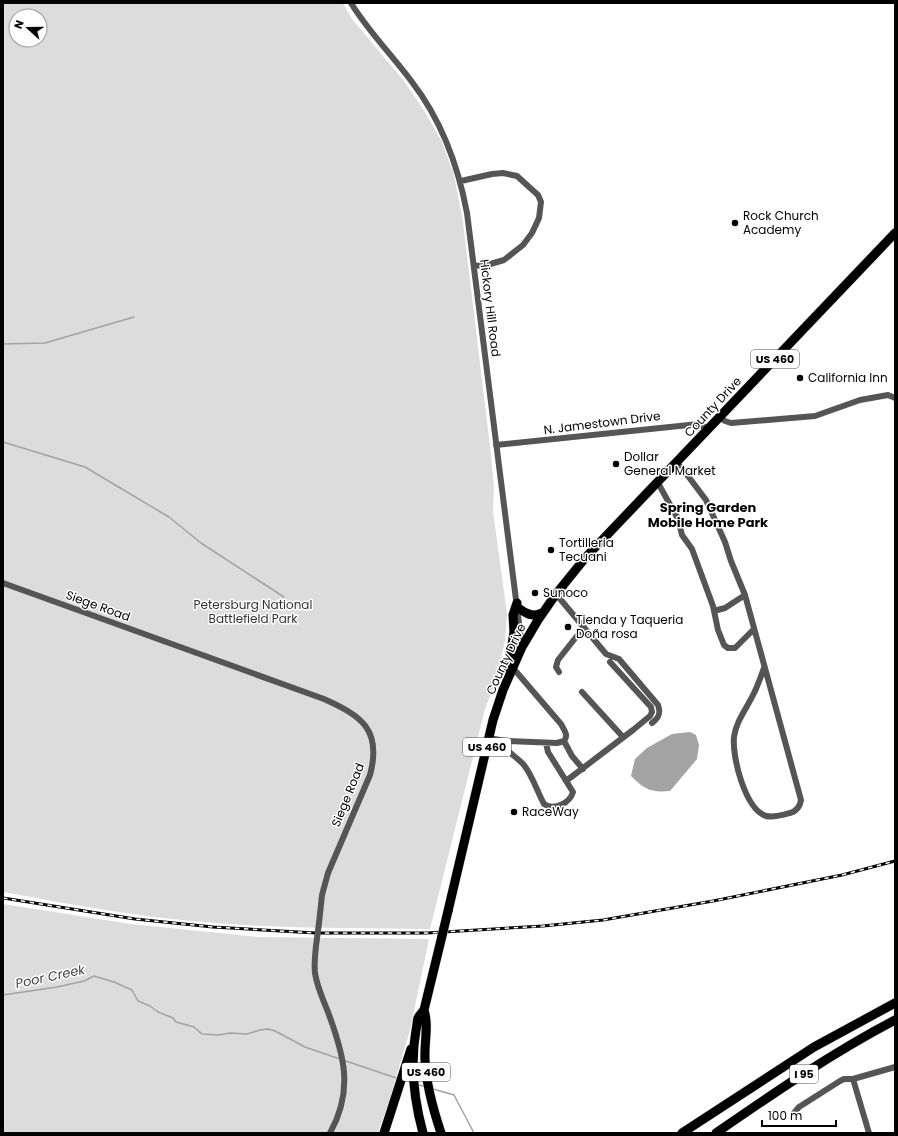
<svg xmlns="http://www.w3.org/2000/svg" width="898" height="1136" font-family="Poppins,sans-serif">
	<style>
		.green { fill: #dcdcdc; fill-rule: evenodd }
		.water { fill: #a3a3a3 }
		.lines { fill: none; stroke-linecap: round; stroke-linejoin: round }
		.stream { stroke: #a3a3a3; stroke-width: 1.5 }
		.highway-casing { stroke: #dbdbdb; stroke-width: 10 }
		.minor { stroke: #555; stroke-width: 6 }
		.highway { stroke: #000; stroke-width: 9 }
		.rail-casing { stroke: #000; stroke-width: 3 }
		.rail { stroke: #fff; stroke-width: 1.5; stroke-dasharray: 4.5; stroke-linecap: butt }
		.highway-bridge-casing { stroke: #dbdbdb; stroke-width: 10; stroke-linecap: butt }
		.minor-bridge { stroke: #555; stroke-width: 6 }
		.highway-bridge { stroke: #000; stroke-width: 9 }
		.poi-dot { fill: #000; stroke: #fff; stroke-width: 1.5 }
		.labels { text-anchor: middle; stroke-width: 3; stroke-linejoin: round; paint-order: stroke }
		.shield { fill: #fff; stroke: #4c4c4c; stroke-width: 1 }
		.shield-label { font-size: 11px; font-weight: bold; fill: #000 }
		.poi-label { font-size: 12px; fill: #000; stroke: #fff; text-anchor: start }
		.street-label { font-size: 12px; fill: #000; stroke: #fff }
		.park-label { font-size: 12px; fill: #333; stroke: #fff }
		.neighbourhood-label { font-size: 13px; font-weight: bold; fill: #000; stroke: #fff }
		.water-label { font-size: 13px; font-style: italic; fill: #444; stroke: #fff }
	</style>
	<rect width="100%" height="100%" fill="#fff"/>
	<path class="green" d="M 3,3 L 343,3 L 352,19 L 404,81 L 425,112 L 441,140 L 454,175 L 463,222 L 491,455 L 494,487 L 493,511 L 507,614 L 505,641 L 501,658 L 500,670 L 485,709 L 430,929 C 359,928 287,929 216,923 C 144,918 74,905 3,892 ZM 16,16 L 40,16 L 40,40 L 16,40 Z
		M 3,904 L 131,924 L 258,937 L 429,939 L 410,1030 L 390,1098 L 378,1133 L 3,1133 Z"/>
	<path class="water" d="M 690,732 L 696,735 L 699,745 L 697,759 L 670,791 C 651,793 644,789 631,776 L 635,759 L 647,748 L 672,734 Z"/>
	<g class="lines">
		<path class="stream" d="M 3,344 L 45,343 L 134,317
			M 3,442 L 85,467 L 169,517 L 201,543 L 284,597
			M 3,995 L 57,987 L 84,981 L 94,976 L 114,982 L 132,990 L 138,1001 L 150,1006 L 158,1012 L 173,1018 L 176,1022 L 194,1027 L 202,1034 L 218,1035 L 230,1033 L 247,1034 L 260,1030 L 268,1029 L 275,1031 L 305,1047 L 340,1059
			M 346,1061 L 399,1079
			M 419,1085 L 423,1086
			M 433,1089 L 454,1095 L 474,1133"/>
		<defs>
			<path id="highway" d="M 517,607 C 525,613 533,618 542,613
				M 508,671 L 514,632 L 513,615 L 517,603
				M 448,911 L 493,720 L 503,690 L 522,647 L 538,620 L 556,594 L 586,557 L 895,233
				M 424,1010 C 429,1027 424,1042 425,1060 C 426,1085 433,1109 441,1133
				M 384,1133 L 411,1049
				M 423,1133 C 414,1100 410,1064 416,1030 C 417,1026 417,1021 418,1018 C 419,1015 422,1013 424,1010 L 442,936
				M 682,1133 L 814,1047 L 895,1003
				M 716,1133 C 774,1093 832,1053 895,1020"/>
		</defs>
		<use href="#highway" class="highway-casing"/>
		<path class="minor" d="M 351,3 C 368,31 392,55 412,82 C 442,121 458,165 467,213 L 522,647
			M 461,181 L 492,174 L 503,173 L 517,176 L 538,195 L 541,202 L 539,218 L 532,233 L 523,245 L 504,260 L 487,265 L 474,266
			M 720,418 L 725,421 L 731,423 L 815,416 L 860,400 L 888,395 L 895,398
			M 496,445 L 689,425 L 698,424 L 709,429
			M 677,463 L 688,476 L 706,500 L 725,542 L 731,561 L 745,595 L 801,800 C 800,807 797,811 790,813 C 783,815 773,818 766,816 C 745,809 732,757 734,737 C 736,721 747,708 754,693 C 758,685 761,676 764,668
			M 658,483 L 678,519 L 682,535 L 692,549 L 713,606 L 718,630 L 724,645 L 728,648 L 735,648 L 754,629
			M 3,583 L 324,699 C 362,716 382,730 370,775 L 328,873 L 322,895 L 319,923
			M 556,594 L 606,654 L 619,659 L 658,705 C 661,713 659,718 652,723
			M 714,611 L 725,608 L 745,595
			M 559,672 L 556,667 L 558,660 L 584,627
			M 582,692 L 623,737
			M 489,738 L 505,741 L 557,743 L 564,741 C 569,735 564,730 561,724 L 513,668
			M 500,741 C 506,752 516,756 524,765 C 533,777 537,791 544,804 C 554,811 570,803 573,792 L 548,752 L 546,743
			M 564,741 L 572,756 L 583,769
			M 566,781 L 633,730 L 650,716 L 652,712 L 651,707 L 610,662
			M 316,946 C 315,955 314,964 315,973 C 317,987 323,999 328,1012 C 344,1055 354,1090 330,1133
			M 853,1079 L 869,1133
			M 794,1113 L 799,1107 L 840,1081 L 844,1079 L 853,1079 L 895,1067"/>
		<use href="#highway" class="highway"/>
		<defs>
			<path id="rail" d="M 3,898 L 135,919 L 213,927 L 316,933 L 427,933 L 543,926 L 603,920 L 713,901 L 842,875 L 895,861"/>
		</defs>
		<use href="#rail" class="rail-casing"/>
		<use href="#rail" class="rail"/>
		<defs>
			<path id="highway-bridge" d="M 442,936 L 448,911"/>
		</defs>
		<use href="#highway-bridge" class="highway-bridge-casing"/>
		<path class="minor-bridge" d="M 316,946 L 319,923"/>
		<use href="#highway-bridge" class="highway-bridge"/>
	</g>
	<g class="poi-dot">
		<circle cx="735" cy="223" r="4"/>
		<circle cx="800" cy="378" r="4"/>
		<circle cx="616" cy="464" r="4"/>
		<circle cx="551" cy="550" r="4"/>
		<circle cx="535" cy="593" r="4"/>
		<circle cx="568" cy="627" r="4"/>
		<circle cx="514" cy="812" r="4"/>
	</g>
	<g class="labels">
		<g class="shield">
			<rect x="751" y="350" width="48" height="18" rx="3"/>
			<rect x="463" y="738" width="48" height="18" rx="3"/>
			<rect x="402" y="1063" width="48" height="18" rx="3"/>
			<rect x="790" y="1065" width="28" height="18" rx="3"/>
		</g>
		<g class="shield-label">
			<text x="775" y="363">US 460</text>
			<text x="487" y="751">US 460</text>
			<text x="426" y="1076">US 460</text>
			<text x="804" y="1078">I 95</text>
		</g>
		<g class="poi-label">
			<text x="743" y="220">Rock Church<tspan x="743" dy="14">Academy</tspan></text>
			<text x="808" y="382">California Inn</text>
			<text x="624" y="461">Dollar<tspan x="624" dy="14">General Market</tspan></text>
			<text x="559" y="547">Tortilleria<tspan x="559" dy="14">Tecuani</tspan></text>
			<text x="543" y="597">Sunoco</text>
			<text x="576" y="624">Tienda y Taqueria<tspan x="576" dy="14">Doña rosa</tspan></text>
			<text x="522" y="816">RaceWay</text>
		</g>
		<g class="street-label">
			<text transform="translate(490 308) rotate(83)" y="4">Hickory Hill Road</text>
			<text transform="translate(713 407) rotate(-47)" y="4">County Drive</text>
			<text transform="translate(602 423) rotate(-7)" y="4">N. Jamestown Drive</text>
			<text transform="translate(98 606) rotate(20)" y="4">Siege Road</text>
			<text transform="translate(506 659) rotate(-65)" y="4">County Drive</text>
			<text transform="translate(348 795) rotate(-68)" y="4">Siege Road</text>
		</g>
		<g class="park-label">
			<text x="253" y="609">Petersburg National<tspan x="253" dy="14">Battlefield Park</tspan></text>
		</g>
		<g class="neighbourhood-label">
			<text x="708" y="512">Spring Garden<tspan x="708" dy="15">Mobile Home Park</tspan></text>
		</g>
		<g class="water-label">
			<text transform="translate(50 976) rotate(-12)" y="5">Poor Creek</text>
		</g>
	</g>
	<rect width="898" height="1136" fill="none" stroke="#000000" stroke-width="8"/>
	<g transform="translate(28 28) rotate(291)"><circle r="19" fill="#ffffff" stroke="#999999"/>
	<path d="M0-3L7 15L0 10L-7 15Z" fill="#000000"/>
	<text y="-6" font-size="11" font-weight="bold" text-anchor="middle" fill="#000000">N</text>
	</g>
	<path d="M762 1120v6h74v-6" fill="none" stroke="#000000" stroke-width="2"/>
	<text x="768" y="1120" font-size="12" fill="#000000" stroke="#ffffff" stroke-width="3" paint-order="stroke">100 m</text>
</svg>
